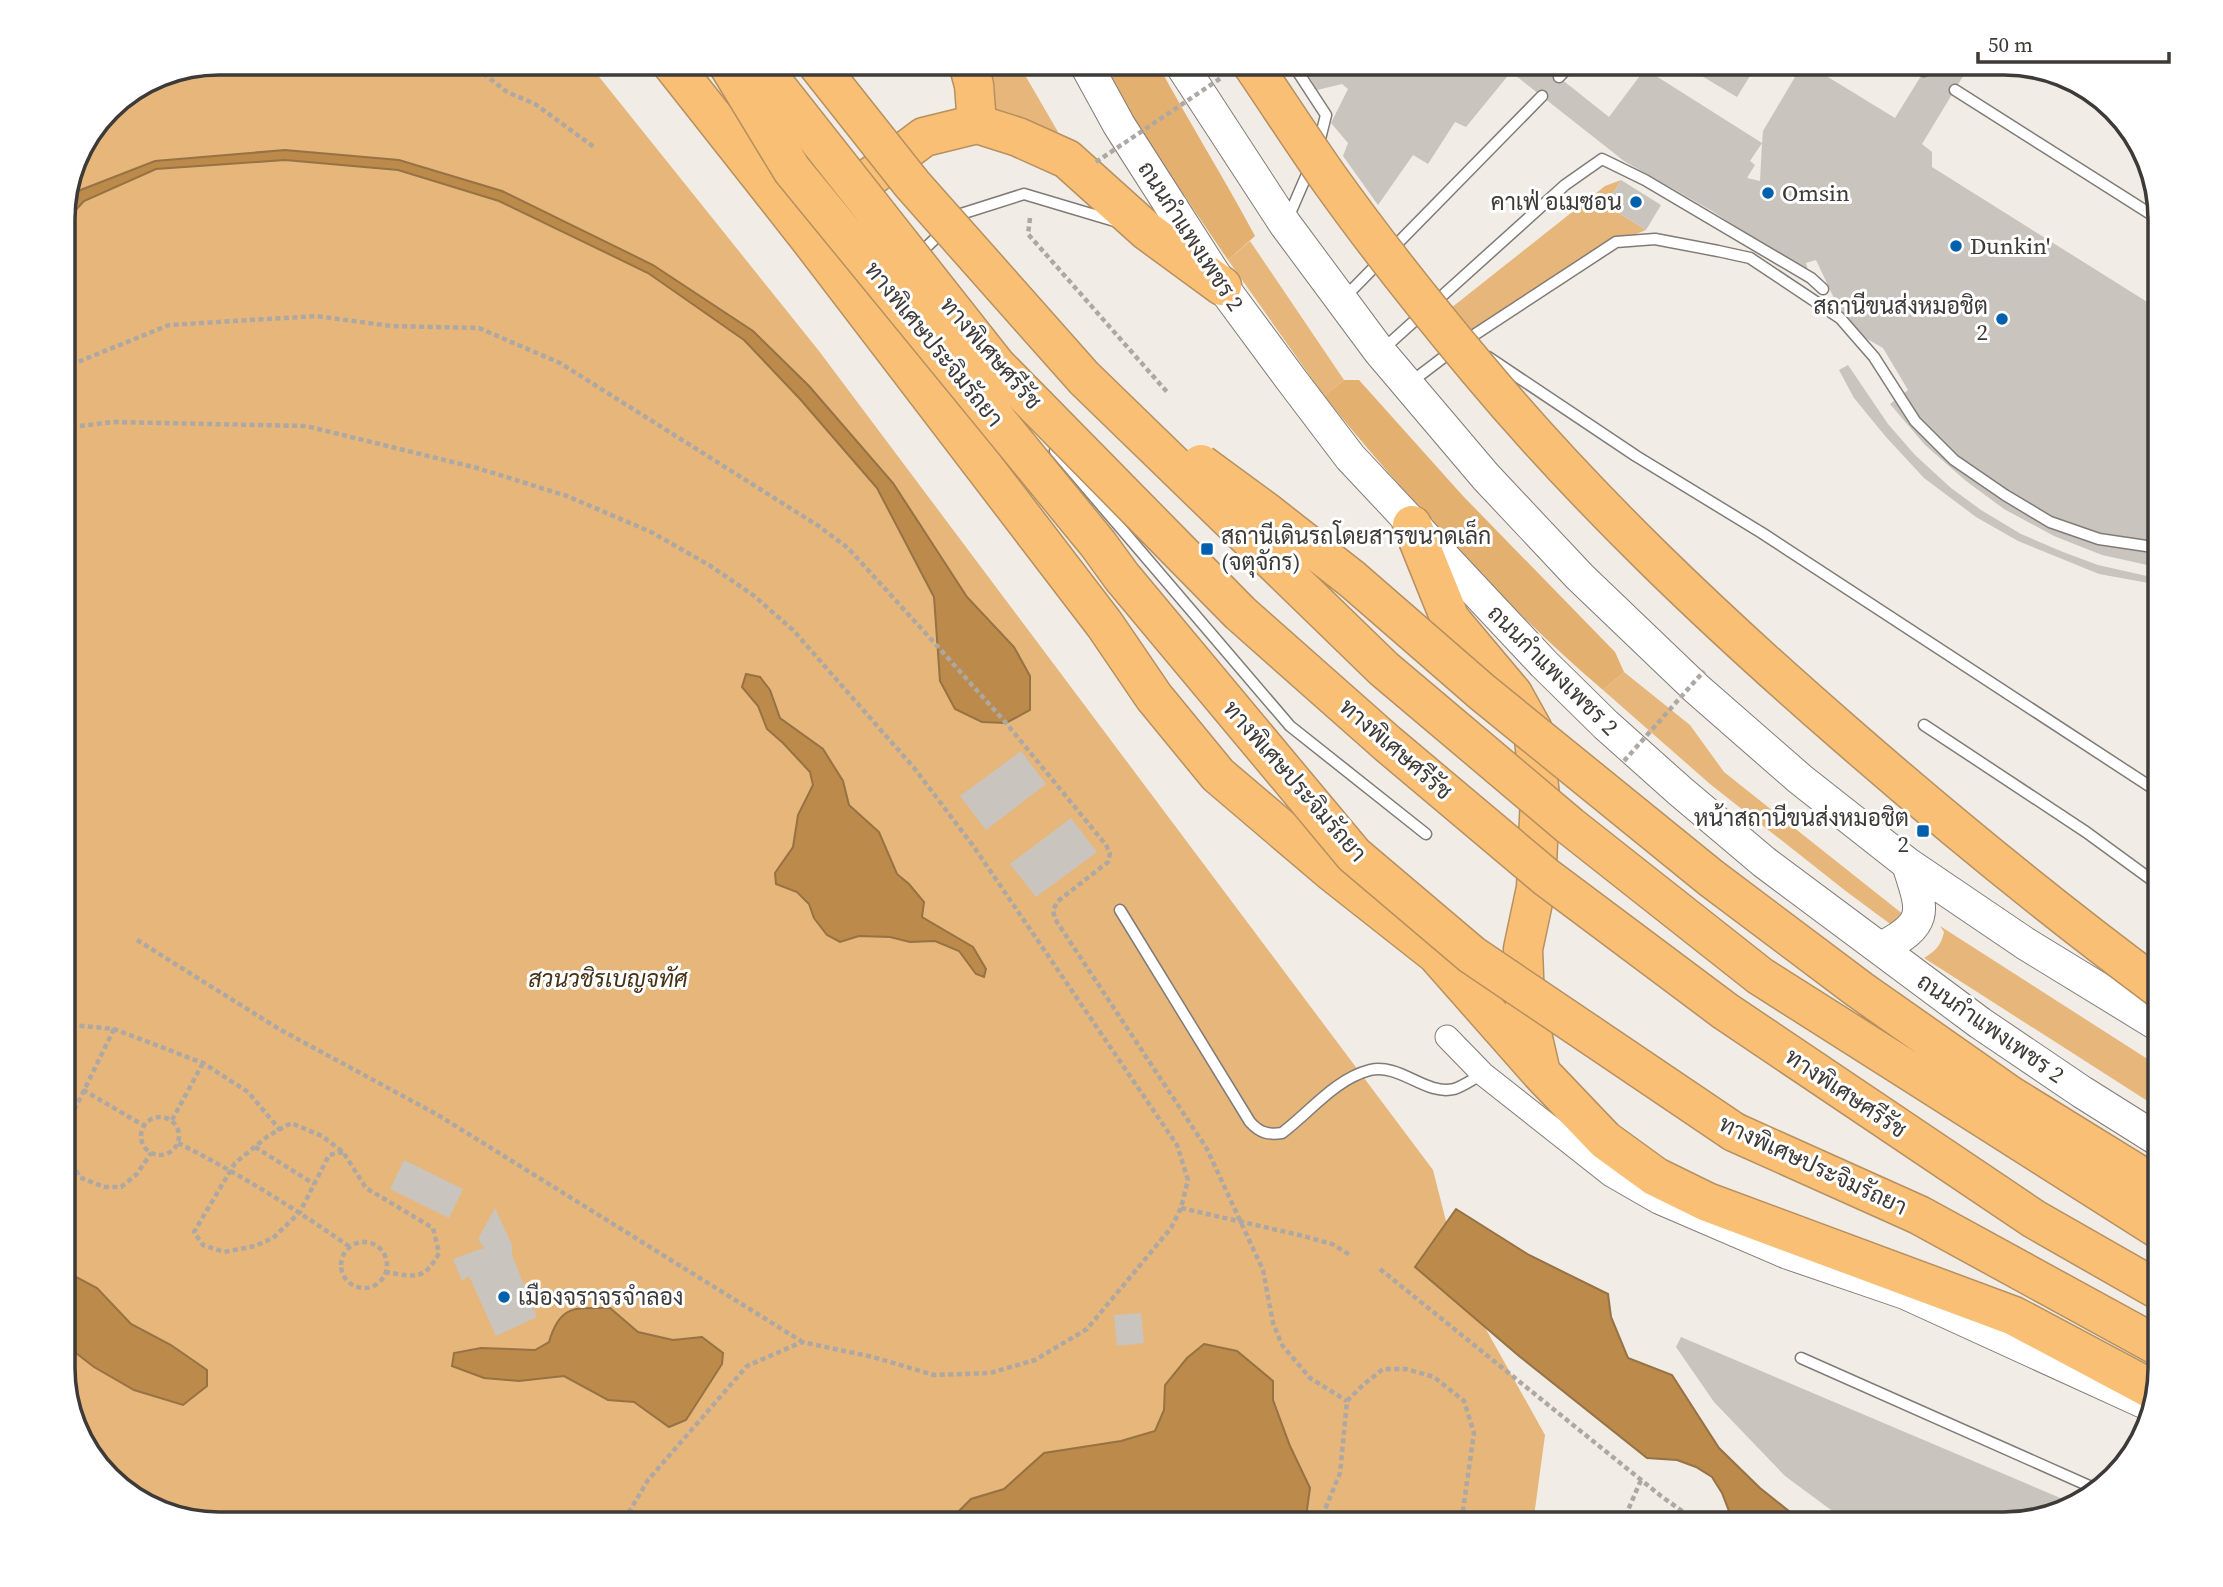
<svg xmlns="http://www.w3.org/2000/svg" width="2223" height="1587" font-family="'Source Serif 4',Sarabun,serif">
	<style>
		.green { fill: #e7b67a }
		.forest { fill: #e3b070 }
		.water { fill: #bc8a4a; stroke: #967245; stroke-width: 2 }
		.building { fill: #c9c4be; fill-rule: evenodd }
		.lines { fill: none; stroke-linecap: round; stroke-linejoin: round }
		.lane-casing { stroke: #807b76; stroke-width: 13 }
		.street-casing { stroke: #807b76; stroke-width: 25 }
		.secondary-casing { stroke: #807b76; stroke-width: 34 }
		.highway-casing { stroke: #b79060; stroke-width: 41 }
		.path { stroke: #ada8a3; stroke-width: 4.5; stroke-dasharray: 5 3.5; stroke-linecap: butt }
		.lane { stroke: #fff; stroke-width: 10 }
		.street { stroke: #fff; stroke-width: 23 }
		.secondary { stroke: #fff; stroke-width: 32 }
		.highway { stroke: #f9bf75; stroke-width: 38 }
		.highway-bridge-casing { stroke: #b79060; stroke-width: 41; stroke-linecap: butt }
		.path-bridge { stroke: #ada8a3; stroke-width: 4.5; stroke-dasharray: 5 3.5; stroke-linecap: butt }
		.highway-bridge { stroke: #f9bf75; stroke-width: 38 }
		.poi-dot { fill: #0160ad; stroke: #fff; stroke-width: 2.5 }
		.labels { text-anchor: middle; stroke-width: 6; stroke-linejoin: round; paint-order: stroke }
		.poi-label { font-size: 23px; fill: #3d3a38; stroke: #fff; text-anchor: start }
		.street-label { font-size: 23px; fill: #3d3a38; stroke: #fff }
		.park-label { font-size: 23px; font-style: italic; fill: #463114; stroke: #fff }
		.rim { fill: none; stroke: #3d3a38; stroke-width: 3.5 }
	</style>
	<rect width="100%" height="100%" fill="#f1ece5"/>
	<path class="green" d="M 219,63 L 588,63 L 819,351 L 1433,1170 L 1463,1288 L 1545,1435 L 1533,1524 L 219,1524 L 124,1492 L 79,1437 L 63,1378 L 63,208 L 79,150 L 116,102 L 160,75 Z
		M 981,63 L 1018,63 L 1058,132 L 1042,135 L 992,111 Z
		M 1621,180 L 1606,205 L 1646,230 L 1616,242 L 1465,341 L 1446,312 L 1605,186 Z
		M 1250,241 L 1344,380 L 1324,396 L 1228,260 Z
		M 1624,672 L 1690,725 L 1724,772 L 1904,915 L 1897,929 L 1847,892 L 1710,784 L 1603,690 Z
		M 1940,926 L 2160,1067 L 2160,1109 L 1924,958 C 1935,951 1941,946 1944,932 Z"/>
	<path class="forest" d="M 1103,63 L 1157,63 C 1189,122 1224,178 1255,236 L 1228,260 L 1141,132 Z
		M 1344,380 L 1359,380 L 1463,496 L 1615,652 L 1624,672 L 1603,690 C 1500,602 1410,501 1324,396 Z"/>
	<path class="water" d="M 285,150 L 399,160 L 502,191 L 653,265 L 753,331 L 809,386 L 893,483 L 967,597 L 1014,647 L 1030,676 L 1030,710 L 1006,723 L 982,722 L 955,709 L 940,681 L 934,597 L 877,488 L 800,399 L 744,340 L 648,273 L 499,201 L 398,170 L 285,160 L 156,169 L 84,201 L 63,224 L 63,208 L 66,198 L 78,191 L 155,161 Z
		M 63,229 L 69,250 L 68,288 L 63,292 Z
		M 746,674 L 760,677 L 770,690 L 780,718 L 823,749 L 843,781 L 849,805 L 879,832 L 897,874 L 909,884 L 924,902 L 922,917 L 973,947 L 986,969 L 984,977 L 976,974 L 959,951 L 935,941 L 910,942 L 890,937 L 859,936 L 840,942 L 827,935 L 814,918 L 809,904 L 797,892 L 776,884 L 775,873 L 793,847 L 798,815 L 813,785 L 810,772 L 783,743 L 767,729 L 758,706 L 742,687 Z
		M 1456,1209 L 1529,1255 L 1608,1294 L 1611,1317 L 1628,1358 L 1672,1375 L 1719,1448 L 1760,1488 L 1805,1524 L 1734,1524 L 1722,1493 L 1712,1477 L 1696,1467 L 1677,1460 L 1647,1458 L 1519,1356 L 1415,1267 Z
		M 63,1270 L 97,1288 L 131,1324 L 171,1345 L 207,1370 L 207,1386 L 183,1405 L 134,1390 L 94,1367 L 63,1343 Z
		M 610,1308 L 638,1332 L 673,1340 L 702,1337 L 723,1353 L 722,1364 L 686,1420 L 669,1427 L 634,1402 L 608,1400 L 564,1376 L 519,1381 L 484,1378 L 452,1366 L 454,1353 L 481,1348 L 535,1350 L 549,1342 C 560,1304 575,1308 610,1308 Z
		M 1204,1344 L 1237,1351 L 1273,1381 L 1273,1400 L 1290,1446 L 1310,1488 L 1305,1524 L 955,1524 L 956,1514 L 971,1499 L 1004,1489 L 1044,1453 L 1121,1441 L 1155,1431 L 1164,1410 L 1165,1385 L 1187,1358 Z"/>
	<path class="building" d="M 1301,63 L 1541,63 L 1609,117 L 1645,69 L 1762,143 L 1763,131 L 1795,77 L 1773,63 L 1805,63 L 1895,118 L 1929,63 L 1971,63 L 1922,144 L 1932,152 L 1932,167 L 2160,310 L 2160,545 L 2152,566 L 2102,555 L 2054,536 L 2004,509 L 1966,481 L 1925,445 L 1890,404 L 1908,390 L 1883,348 L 1848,328 L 1816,260 L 1806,263 L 1809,274 L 1712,211 L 1624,161 L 1511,72 L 1466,127 L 1455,122 L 1428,164 L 1413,155 L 1378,205 L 1343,156 L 1348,143 L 1331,123 L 1348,89 L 1342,84 L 1317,90 ZM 1762,143 L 1760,181 L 1747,178 L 1755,165 L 1750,161 Z
		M 1680,63 L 1758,63 L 1737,97 Z
		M 1621,180 L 1661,205 L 1646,230 L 1606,205 Z
		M 1848,365 L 1888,424 L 1915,455 L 1951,488 L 1981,510 L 2021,534 L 2063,552 L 2098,565 L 2160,579 L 2160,585 L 2099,574 L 2018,541 L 1976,517 L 1924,478 L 1886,437 L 1854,398 L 1839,370 Z
		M 1021,751 L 1046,784 L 986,830 L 960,796 Z
		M 1071,818 L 1097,852 L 1036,897 L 1010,864 Z
		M 404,1160 L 463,1189 L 449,1218 L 390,1189 Z
		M 495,1208 L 512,1245 L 512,1255 L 537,1317 L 496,1336 L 469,1276 L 462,1281 L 453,1259 L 484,1248 L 478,1239 Z
		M 1141,1313 L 1144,1343 L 1117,1346 L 1114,1315 Z
		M 1681,1337 L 2077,1505 L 2073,1508 L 2004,1524 L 1850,1524 L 1785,1476 L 1714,1402 L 1676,1347 Z"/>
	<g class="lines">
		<defs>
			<path id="lane" d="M 1292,63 L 1326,115 L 1318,147
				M 1912,63 L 1924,71
				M 1559,77 L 1572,63
				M 1955,90 L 2160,220
				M 1288,218 L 1311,165
				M 917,256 L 961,214 L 1024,194 L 1118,222
				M 1343,299 L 1542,96
				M 1381,351 L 1565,185 L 1602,159 L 1645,180 L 1811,278 L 1823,289
				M 1488,357 L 1636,456 L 1762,533 L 2160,793
				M 1411,382 L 1465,341 L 1616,242 L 1655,239 L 1718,251 L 1750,258 L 1840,318 L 1874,357 L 1915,421 L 1954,460 L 2005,495 L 2050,522 L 2099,539 L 2160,548
				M 1055,451 L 1290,726 L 1426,834
				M 1924,725 L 2086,832 L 2160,886
				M 1120,910 L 1250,1122 C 1260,1133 1268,1135 1282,1133 C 1310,1112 1335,1079 1370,1070 C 1400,1063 1426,1096 1454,1089 C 1464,1086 1474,1078 1483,1074
				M 1801,1358 L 2096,1489"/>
			<path id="street" d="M 1447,1037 L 1483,1074 L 1611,1175 L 1658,1202 L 1786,1257 L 1903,1297 L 2146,1408"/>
			<path id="secondary" d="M 1085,63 L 1119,125 L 1222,286 L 1290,378 L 1350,457 L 1544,664 L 1606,725 L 1680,791 L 1764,862 L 1980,1023 L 2082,1092 L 2160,1141
				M 1180,63 L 1285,224 L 1380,352 L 1486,477 L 1580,577 L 1697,689 L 1800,779 L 1908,864 L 2026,944 L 2160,1026
				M 1881,948 C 1930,923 1923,911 1908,864"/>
			<path id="highway" d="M 671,63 L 809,238 L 1105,625 L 1154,697 L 1218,775 L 1332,872 L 1436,954 L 1541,1073
				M 968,63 L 974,85 L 977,124
				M 829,208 L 924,137 L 977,124 L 1018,137 L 1067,159 L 1147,231 L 1222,286
				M 1412,525 L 1450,619 L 1513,694 L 1533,730 L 1540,796 L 1536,888 L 1523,949 L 1525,1003 L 1541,1073 L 1605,1140 L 1656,1177 L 1707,1202 L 2014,1316 L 2153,1390
				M 1734,1132 L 1919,1215 L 2160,1347"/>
		</defs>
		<use href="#lane" class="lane-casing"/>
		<use href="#street" class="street-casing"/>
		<use href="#secondary" class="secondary-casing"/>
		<use href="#highway" class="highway-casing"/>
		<path class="path" d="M 235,63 L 273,70 L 286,63
			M 470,63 L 507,92 L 535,104 L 594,147
			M 1030,218 L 1028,234 L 1167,392
			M 63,368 L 169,325 L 316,316 L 391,326 L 479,328 L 560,363 L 817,525 L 848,548 L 939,648 L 1006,723 L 1106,845 L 1110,853 L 1108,862 L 1058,901 L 1053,910 L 1055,919 L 1207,1149 L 1263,1270 L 1273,1323 L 1282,1345 L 1310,1378 L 1347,1401
			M 63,428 L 113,422 L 306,426 L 477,468 L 567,496 L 651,532 L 709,565 L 753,595 L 793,630 L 915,769 L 974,847 L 1177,1145 L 1188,1180 L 1181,1208 L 1171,1228 L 1087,1329 L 1035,1360 L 990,1373 L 934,1375 L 873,1357 L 802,1342 L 747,1366 L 648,1480 L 622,1524
			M 137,940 L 279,1029 L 438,1115 L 801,1341
			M 63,1022 L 71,1025 L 114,1029 L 203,1063 L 248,1092 L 280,1130
			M 114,1029 L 68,1123 L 72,1158 L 79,1177 L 104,1187 L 121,1187 L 137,1174 L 151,1153
			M 83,1090 L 143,1125
			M141 1136a19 19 0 1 1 38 0a19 19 0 1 1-38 0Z
			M 172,1120 L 203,1063
			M 178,1143 C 238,1173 294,1208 350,1247
			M 255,1147 L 314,1184
			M 343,1152 L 329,1155 L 300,1212 L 273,1238 L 255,1246 L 224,1252 L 203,1245 L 194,1232 L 235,1163 L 268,1136 L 291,1123 L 322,1136 L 343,1152 L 366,1188 L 433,1228 L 439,1253 C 424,1281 415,1277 386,1272
			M 1181,1208 L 1299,1235 L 1332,1244 L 1350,1255
			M341 1265a23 23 0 1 1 46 0a23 23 0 1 1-46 0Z
			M 1380,1269 L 1661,1496 L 1700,1524
			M 1319,1524 L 1340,1473 L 1347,1401 L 1363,1385 L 1383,1369 L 1406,1369 L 1434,1377 L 1464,1401 L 1474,1433 L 1461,1524
			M 1622,1524 L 1641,1480"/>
		<use href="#lane" class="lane"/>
		<use href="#street" class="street"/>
		<use href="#secondary" class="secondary"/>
		<use href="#highway" class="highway"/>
		<defs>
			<path id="highway-bridge" d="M 727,63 L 792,170 L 1098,544 L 1122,577 L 1354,855 L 1472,955 L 1734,1132
				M 758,63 L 996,365 L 1240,613 L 1388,744 L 1546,877 L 1725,1011 L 2034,1219 L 2160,1291
				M 1251,63 C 1277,101 1302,140 1328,177 C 1375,243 1426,307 1477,368 C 1588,501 1714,620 1844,733 C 1946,822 2051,908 2160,989
				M 817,64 L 912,184 L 1084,378 L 1384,669 L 1570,826 L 1760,976 L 2160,1230
				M 1201,464 L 1265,511 L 1352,579 L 1482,692 L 1711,878 L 1860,990 L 2011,1096 L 2160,1188"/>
		</defs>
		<use href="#highway-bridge" class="highway-bridge-casing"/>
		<path class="path-bridge" d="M 1096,162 L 1221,78
			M 1624,761 L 1704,671"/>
		<use href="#highway-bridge" class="highway-bridge"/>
	</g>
	<g class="poi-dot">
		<circle cx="1768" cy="193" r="7"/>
		<circle cx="1636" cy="202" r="7"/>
		<circle cx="1956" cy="246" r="7"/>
		<circle cx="2002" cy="319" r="7"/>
		<rect x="1200" y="542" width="14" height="14" rx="3.5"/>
		<rect x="1916" y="824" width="14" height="14" rx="3.5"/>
		<circle cx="504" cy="1297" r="7"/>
	</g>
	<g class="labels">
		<g class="poi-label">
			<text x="1782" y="201">Omsin</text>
			<text x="1622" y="210" text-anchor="end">คาเฟ่ อเมซอน</text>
			<text x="1970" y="254">Dunkin'</text>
			<text x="1988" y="314" text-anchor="end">สถานีขนส่งหมอชิต<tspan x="1988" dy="26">2</tspan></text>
			<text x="1221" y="544">สถานีเดินรถโดยสารขนาดเล็ก<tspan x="1221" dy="26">(จตุจักร)</tspan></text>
			<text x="1909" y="826" text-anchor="end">หน้าสถานีขนส่งหมอชิต<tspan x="1909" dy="26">2</tspan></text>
			<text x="518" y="1305">เมืองจราจรจำลอง</text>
		</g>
		<g class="street-label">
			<text transform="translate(1191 236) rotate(57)" y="8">ถนนกำแพงเพชร 2</text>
			<text transform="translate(934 344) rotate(51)" y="8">ทางพิเศษประจิมรัถยา</text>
			<text transform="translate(991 353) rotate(49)" y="8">ทางพิเศษศรีรัช</text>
			<text transform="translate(1553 670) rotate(45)" y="8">ถนนกำแพงเพชร 2</text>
			<text transform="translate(1396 749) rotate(41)" y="8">ทางพิเศษศรีรัช</text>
			<text transform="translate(1295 781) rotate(49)" y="8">ทางพิเศษประจิมรัถยา</text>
			<text transform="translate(1991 1028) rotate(35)" y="8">ถนนกำแพงเพชร 2</text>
			<text transform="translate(1846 1093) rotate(34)" y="8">ทางพิเศษศรีรัช</text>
			<text transform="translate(1813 1165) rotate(25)" y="8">ทางพิเศษประจิมรัถยา</text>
		</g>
		<g class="park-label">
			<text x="608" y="987">สวนวชิรเบญจทัศ</text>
		</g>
	</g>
	<path d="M0 0H2223V1587H0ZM219 75H2004A144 144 0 0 1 2148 219V1368A144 144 0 0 1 2004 1512H219A144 144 0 0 1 75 1368V219A144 144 0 0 1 219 75Z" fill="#fff" fill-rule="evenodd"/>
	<path class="rim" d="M219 75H2004A144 144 0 0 1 2148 219V1368A144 144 0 0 1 2004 1512H219A144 144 0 0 1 75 1368V219A144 144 0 0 1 219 75Z"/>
	<path d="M1978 52v10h191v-10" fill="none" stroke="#3d3a38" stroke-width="3.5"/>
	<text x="1988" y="52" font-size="21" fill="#3d3a38" stroke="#ffffff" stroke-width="5" paint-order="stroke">50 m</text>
</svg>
